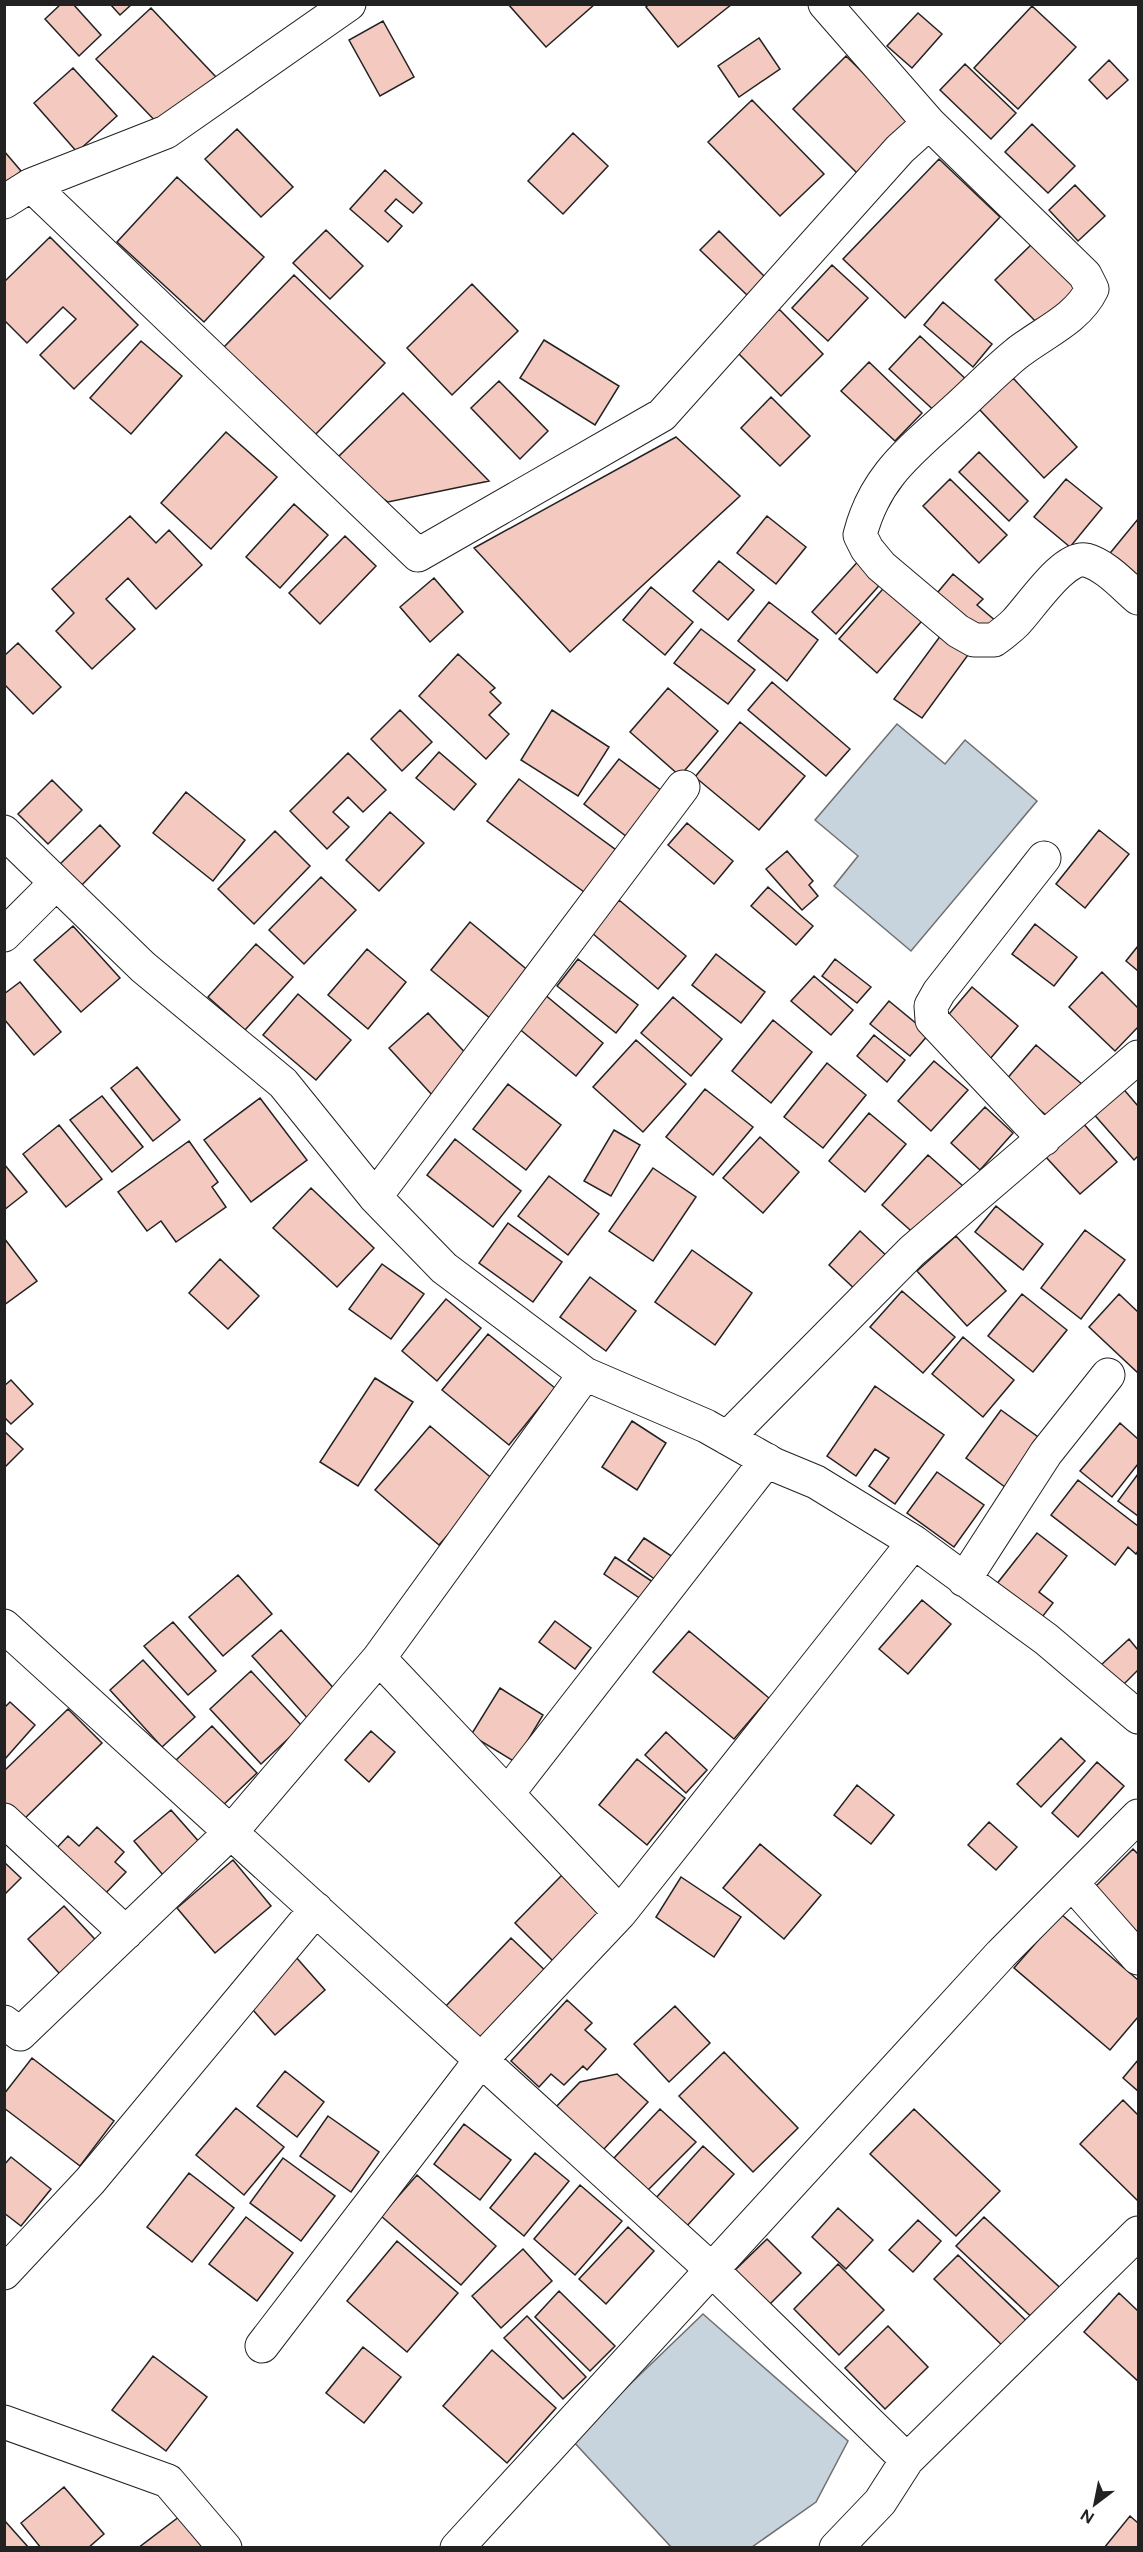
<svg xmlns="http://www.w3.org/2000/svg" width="1143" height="2552" font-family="Figtree,sans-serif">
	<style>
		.water { fill: #c7d3dd; stroke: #6f6f6f; stroke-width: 1.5 }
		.building { fill: #f3c9c0; stroke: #222; stroke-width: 1.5 }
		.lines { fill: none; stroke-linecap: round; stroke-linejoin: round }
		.minor-casing { stroke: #222; stroke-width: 35 }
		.minor { stroke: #fff; stroke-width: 33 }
	</style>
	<rect width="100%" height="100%" fill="#fff"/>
	<path class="water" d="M 897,724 L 945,764 L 965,740 L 1037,801 L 911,951 L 834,886 L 858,856 L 815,820 Z
		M 703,2314 L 848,2441 L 816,2502 L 752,2547 L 672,2548 L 572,2440 Z"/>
	<path class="building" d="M 61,4 L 73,4 L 101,35 L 79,56 L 45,19 Z
		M 110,4 L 132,4 L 120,15 Z
		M 508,4 L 595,4 L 546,47 Z
		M 649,4 L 732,4 L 678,47 L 646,7 Z
		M 1032,6 L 1076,47 L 1018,109 L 974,68 Z
		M 151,8 L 216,77 L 161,127 L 96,59 Z
		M 918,13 L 942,34 L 912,68 L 887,46 Z
		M 383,21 L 414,77 L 380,96 L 349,40 Z
		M 759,38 L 780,69 L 739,97 L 718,66 Z
		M 846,56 L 915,124 L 862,178 L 793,109 Z
		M 1109,60 L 1128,80 L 1107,99 L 1089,80 Z
		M 965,64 L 1016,113 L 991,139 L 940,90 Z
		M 73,68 L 117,116 L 77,152 L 34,103 Z
		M 752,100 L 824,174 L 780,216 L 708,142 Z
		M 1032,124 L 1075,166 L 1048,193 L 1005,152 Z
		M 237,129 L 293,187 L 261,217 L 205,159 Z
		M 573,133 L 608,166 L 563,214 L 528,181 Z
		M 4,151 L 21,171 L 4,185 Z
		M 939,159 L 1000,217 L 905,318 L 843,259 Z
		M 385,170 L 422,203 L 413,213 L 396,199 L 385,211 L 402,226 L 388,242 L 350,209 Z
		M 177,177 L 264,257 L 204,322 L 117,242 Z
		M 1075,185 L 1105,216 L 1078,241 L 1049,210 Z
		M 326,230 L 363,266 L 330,299 L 293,263 Z
		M 719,231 L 765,277 L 747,295 L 700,250 Z
		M 50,237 L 138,325 L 74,389 L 40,355 L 76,319 L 63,307 L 27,343 L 4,320 L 4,282 Z
		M 1037,239 L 1083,287 L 1041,327 L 995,280 Z
		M 832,265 L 868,298 L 828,341 L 792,308 Z
		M 294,275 L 385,363 L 315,435 L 224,347 Z
		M 472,284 L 518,331 L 452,395 L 407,348 Z
		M 943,302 L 992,344 L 973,367 L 924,325 Z
		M 779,309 L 823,354 L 781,396 L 736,351 Z
		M 920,336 L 970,383 L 940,416 L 889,369 Z
		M 544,340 L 619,386 L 595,425 L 520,378 Z
		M 141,341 L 182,376 L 131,434 L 90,398 Z
		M 869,362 L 922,413 L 895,441 L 841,391 Z
		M 1013,378 L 1077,447 L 1044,478 L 979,409 Z
		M 499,381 L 548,431 L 520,459 L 471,408 Z
		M 403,393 L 489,481 L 388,502 L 332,463 Z
		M 771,397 L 810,436 L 780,466 L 741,428 Z
		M 226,432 L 277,477 L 211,549 L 161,503 Z
		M 676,437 L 740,496 L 570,652 L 474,548 Z
		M 979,452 L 1028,501 L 1009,521 L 959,472 Z
		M 950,479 L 1007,535 L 979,563 L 923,506 Z
		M 1066,479 L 1102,508 L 1070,547 L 1034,517 Z
		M 294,504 L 328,535 L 280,588 L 246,557 Z
		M 130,516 L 156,543 L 169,530 L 202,565 L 156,609 L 128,578 L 106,599 L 135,629 L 92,669 L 56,631 L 74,613 L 52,589 Z
		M 767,516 L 806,547 L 776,584 L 737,553 Z
		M 1138,519 L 1138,593 L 1102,563 Z
		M 345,536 L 376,566 L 320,624 L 289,593 Z
		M 862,557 L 885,579 L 836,634 L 812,612 Z
		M 719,561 L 754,590 L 728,620 L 693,591 Z
		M 953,574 L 983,599 L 977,605 L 997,622 L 979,636 L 933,598 Z
		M 434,578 L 463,612 L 430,642 L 400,607 Z
		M 889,582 L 927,615 L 877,673 L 839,639 Z
		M 651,587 L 693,622 L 665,655 L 623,620 Z
		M 769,602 L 818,640 L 787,681 L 738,641 Z
		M 701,629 L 755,670 L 728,704 L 674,663 Z
		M 941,635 L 968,655 L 922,718 L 894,699 Z
		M 18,643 L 61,687 L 33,714 L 6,686 L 4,688 L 4,656 Z
		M 458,654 L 495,688 L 490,692 L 501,703 L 489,715 L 509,734 L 486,759 L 419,696 Z
		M 772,682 L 850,749 L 826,776 L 748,710 Z
		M 668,688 L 718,731 L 680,776 L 630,732 Z
		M 400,710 L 432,742 L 402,771 L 371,739 Z
		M 552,710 L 609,747 L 578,796 L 521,760 Z
		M 740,722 L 805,776 L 759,830 L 695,777 Z
		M 439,752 L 476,784 L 454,810 L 416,778 Z
		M 348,753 L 386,790 L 363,812 L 348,797 L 333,812 L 349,827 L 327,849 L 290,811 Z
		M 619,759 L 670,797 L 635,843 L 584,804 Z
		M 519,779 L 623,855 L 591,897 L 487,821 Z
		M 52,780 L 82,810 L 48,844 L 18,814 Z
		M 186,792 L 245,840 L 213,881 L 153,833 Z
		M 390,812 L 424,843 L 379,891 L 346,860 Z
		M 687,823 L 733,861 L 714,884 L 668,845 Z
		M 100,825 L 120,846 L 79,888 L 57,867 Z
		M 1099,830 L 1129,854 L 1085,908 L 1056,884 Z
		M 275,831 L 310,866 L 254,924 L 218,889 Z
		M 787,851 L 813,881 L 809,885 L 818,896 L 802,910 L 766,869 Z
		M 321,877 L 356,910 L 304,964 L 269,930 Z
		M 768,887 L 813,926 L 796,945 L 751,906 Z
		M 619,900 L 686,956 L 658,989 L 592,933 Z
		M 470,922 L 530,972 L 491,1019 L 431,970 Z
		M 1035,924 L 1077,957 L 1054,986 L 1012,954 Z
		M 73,926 L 120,978 L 81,1012 L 34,960 Z
		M 256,944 L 293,977 L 245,1030 L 208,997 Z
		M 1138,946 L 1138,971 L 1126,961 Z
		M 367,949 L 406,982 L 368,1029 L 328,995 Z
		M 716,954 L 765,992 L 741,1023 L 692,985 Z
		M 578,959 L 638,1005 L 616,1033 L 557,986 Z
		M 835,959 L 871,987 L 857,1003 L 822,976 Z
		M 1102,972 L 1138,1008 L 1138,1027 L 1115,1051 L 1069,1007 Z
		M 814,976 L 853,1010 L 831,1035 L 791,1001 Z
		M 20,982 L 61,1032 L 34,1055 L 4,1019 L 4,994 Z
		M 972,987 L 1018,1026 L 990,1059 L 944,1020 Z
		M 298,994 L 351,1040 L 316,1080 L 263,1035 Z
		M 544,994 L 603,1043 L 576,1076 L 517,1027 Z
		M 673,997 L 722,1039 L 691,1076 L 641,1033 Z
		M 889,1001 L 929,1034 L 910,1056 L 870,1024 Z
		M 428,1013 L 472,1060 L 433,1096 L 389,1048 Z
		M 773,1020 L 812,1052 L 771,1103 L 732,1071 Z
		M 874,1035 L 905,1060 L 887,1082 L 857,1056 Z
		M 636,1040 L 686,1084 L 643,1132 L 593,1087 Z
		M 1036,1045 L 1083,1085 L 1052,1120 L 1005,1081 Z
		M 934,1061 L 968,1090 L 931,1131 L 898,1101 Z
		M 827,1063 L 866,1095 L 823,1148 L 784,1117 Z
		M 137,1067 L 180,1120 L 153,1141 L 111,1088 Z
		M 508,1084 L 561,1125 L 526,1170 L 473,1129 Z
		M 1120,1085 L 1138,1106 L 1138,1156 L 1134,1160 L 1091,1111 Z
		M 705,1089 L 753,1127 L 713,1175 L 666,1137 Z
		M 102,1096 L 143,1147 L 112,1172 L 70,1120 Z
		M 260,1098 L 307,1160 L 251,1202 L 204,1140 Z
		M 985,1107 L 1013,1133 L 980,1170 L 951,1143 Z
		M 869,1113 L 906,1144 L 865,1192 L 829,1161 Z
		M 1082,1122 L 1117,1162 L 1080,1194 L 1044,1155 Z
		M 59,1125 L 102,1179 L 66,1207 L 23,1154 Z
		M 614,1130 L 640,1145 L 611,1196 L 584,1181 Z
		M 760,1137 L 799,1172 L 763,1213 L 723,1178 Z
		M 455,1139 L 521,1191 L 493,1227 L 427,1175 Z
		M 189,1141 L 218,1182 L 212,1187 L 226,1207 L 176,1242 L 161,1221 L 147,1231 L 118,1192 Z
		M 928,1155 L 963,1186 L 918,1237 L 882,1205 Z
		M 4,1164 L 27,1192 L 4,1210 Z
		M 653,1168 L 696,1197 L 653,1261 L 609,1231 Z
		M 549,1176 L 599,1214 L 568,1255 L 518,1216 Z
		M 311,1188 L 374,1248 L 337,1287 L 273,1228 Z
		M 996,1206 L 1043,1244 L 1023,1270 L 975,1232 Z
		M 508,1223 L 562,1262 L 533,1302 L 479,1263 Z
		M 1085,1230 L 1125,1260 L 1081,1319 L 1041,1288 Z
		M 860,1231 L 889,1258 L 858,1292 L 829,1265 Z
		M 956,1236 L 1006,1291 L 967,1326 L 917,1271 Z
		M 4,1238 L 37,1281 L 4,1305 Z
		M 692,1250 L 752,1293 L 715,1345 L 655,1302 Z
		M 220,1259 L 259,1296 L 228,1329 L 189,1293 Z
		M 382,1264 L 424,1294 L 391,1339 L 349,1309 Z
		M 590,1277 L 636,1311 L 606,1351 L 560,1317 Z
		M 902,1291 L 955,1337 L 923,1373 L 870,1327 Z
		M 1022,1294 L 1067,1330 L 1033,1372 L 988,1336 Z
		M 1119,1294 L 1138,1312 L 1138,1373 L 1089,1327 Z
		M 446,1299 L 481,1328 L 437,1381 L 402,1351 Z
		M 488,1334 L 555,1388 L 509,1445 L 442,1390 Z
		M 963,1337 L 1014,1380 L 983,1417 L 932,1374 Z
		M 375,1378 L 413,1402 L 358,1486 L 320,1462 Z
		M 11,1380 L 33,1404 L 11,1424 L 4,1417 L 4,1386 Z
		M 875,1386 L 944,1435 L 895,1504 L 869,1486 L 889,1458 L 875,1449 L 856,1476 L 827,1456 Z
		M 1001,1410 L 1045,1442 L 1009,1490 L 966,1458 Z
		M 632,1421 L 666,1443 L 637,1490 L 602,1467 Z
		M 1120,1423 L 1138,1439 L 1138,1464 L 1112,1497 L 1080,1471 Z
		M 430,1426 L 495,1481 L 439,1545 L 375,1490 Z
		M 4,1431 L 23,1449 L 4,1468 Z
		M 937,1472 L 984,1505 L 954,1547 L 907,1513 Z
		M 1138,1474 L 1138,1516 L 1118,1501 Z
		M 1078,1480 L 1138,1526 L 1138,1551 L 1136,1554 L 1128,1547 L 1115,1565 L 1051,1515 Z
		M 1037,1533 L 1067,1556 L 1039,1592 L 1053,1603 L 1036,1625 L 992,1590 Z
		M 644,1538 L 679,1561 L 663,1585 L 628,1560 Z
		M 615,1557 L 653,1582 L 641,1599 L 604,1574 Z
		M 238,1575 L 272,1614 L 223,1656 L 189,1617 Z
		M 922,1600 L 951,1624 L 908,1674 L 879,1649 Z
		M 555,1621 L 591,1648 L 575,1669 L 539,1642 Z
		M 173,1622 L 216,1671 L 188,1695 L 144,1646 Z
		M 281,1630 L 338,1693 L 309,1720 L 252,1656 Z
		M 689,1631 L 769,1698 L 734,1739 L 653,1672 Z
		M 1129,1639 L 1138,1650 L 1138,1670 L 1121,1687 L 1101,1665 Z
		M 143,1660 L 195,1717 L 162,1747 L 110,1690 Z
		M 251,1671 L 302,1726 L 261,1764 L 210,1709 Z
		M 500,1688 L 543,1715 L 515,1762 L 471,1735 Z
		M 10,1702 L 35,1725 L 4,1760 L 4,1708 Z
		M 68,1709 L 102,1743 L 20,1823 L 4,1807 L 4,1771 Z
		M 212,1726 L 257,1773 L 220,1808 L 175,1761 Z
		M 371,1731 L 395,1752 L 369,1782 L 345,1760 Z
		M 666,1732 L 707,1770 L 686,1793 L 645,1755 Z
		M 1061,1738 L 1085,1761 L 1041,1807 L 1017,1784 Z
		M 637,1759 L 685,1798 L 647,1845 L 599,1805 Z
		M 1097,1762 L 1124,1786 L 1078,1837 L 1052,1813 Z
		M 857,1785 L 894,1815 L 871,1844 L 834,1815 Z
		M 171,1810 L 201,1844 L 163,1875 L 134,1841 Z
		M 989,1822 L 1017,1847 L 996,1870 L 968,1845 Z
		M 97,1827 L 124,1852 L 115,1862 L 126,1872 L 101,1898 L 52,1853 L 68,1836 L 79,1846 Z
		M 760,1844 L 821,1895 L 784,1939 L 723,1888 Z
		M 1133,1849 L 1138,1854 L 1138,1935 L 1093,1889 Z
		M 233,1860 L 271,1906 L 215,1953 L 177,1908 Z
		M 4,1862 L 21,1878 L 4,1895 Z
		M 562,1875 L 605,1917 L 557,1965 L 515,1923 Z
		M 681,1877 L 741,1917 L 714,1957 L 656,1917 Z
		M 64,1906 L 105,1950 L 69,1984 L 28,1939 Z
		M 1061,1914 L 1138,1980 L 1138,2017 L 1110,2050 L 1014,1968 Z
		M 511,1938 L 551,1976 L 486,2045 L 445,2007 Z
		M 295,1956 L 325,1990 L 275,2035 L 245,2001 Z
		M 567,2000 L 592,2023 L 585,2030 L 606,2049 L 587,2070 L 583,2066 L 564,2085 L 551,2074 L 539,2087 L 511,2061 Z
		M 675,2006 L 710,2043 L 669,2082 L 634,2044 Z
		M 724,2052 L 798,2128 L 753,2172 L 679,2096 Z
		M 32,2058 L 114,2121 L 80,2166 L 4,2108 L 4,2094 Z
		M 1138,2060 L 1138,2091 L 1123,2078 Z
		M 285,2071 L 324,2102 L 297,2137 L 257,2106 Z
		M 617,2074 L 648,2102 L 603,2150 L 556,2107 L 580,2082 Z
		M 1123,2100 L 1138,2115 L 1138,2201 L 1080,2144 Z
		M 236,2108 L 284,2147 L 244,2195 L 196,2155 Z
		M 660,2109 L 696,2142 L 648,2190 L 614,2158 Z
		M 914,2109 L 1000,2191 L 956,2236 L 870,2154 Z
		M 328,2116 L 379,2152 L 351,2192 L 300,2156 Z
		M 464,2124 L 511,2160 L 480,2200 L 434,2164 Z
		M 703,2146 L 734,2174 L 686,2227 L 655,2199 Z
		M 535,2153 L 569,2181 L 524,2236 L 490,2208 Z
		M 11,2157 L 51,2189 L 21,2226 L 4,2213 L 4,2165 Z
		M 283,2158 L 335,2196 L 301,2241 L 250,2203 Z
		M 189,2173 L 234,2208 L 192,2262 L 147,2227 Z
		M 417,2175 L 496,2246 L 461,2285 L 381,2216 Z
		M 580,2185 L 622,2221 L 575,2275 L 534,2239 Z
		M 838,2208 L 873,2240 L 846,2269 L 812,2237 Z
		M 246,2217 L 293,2253 L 257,2301 L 209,2264 Z
		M 984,2217 L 1069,2296 L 1041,2326 L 956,2246 Z
		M 918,2220 L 941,2241 L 913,2272 L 889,2250 Z
		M 628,2227 L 654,2251 L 606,2304 L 579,2279 Z
		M 767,2239 L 801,2273 L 767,2307 L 733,2272 Z
		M 397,2241 L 458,2293 L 407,2352 L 347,2301 Z
		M 523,2249 L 552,2281 L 501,2328 L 472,2296 Z
		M 958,2255 L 1034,2328 L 1010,2353 L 934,2279 Z
		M 838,2264 L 884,2310 L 839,2355 L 794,2309 Z
		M 559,2291 L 615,2346 L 590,2371 L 535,2317 Z
		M 1119,2293 L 1138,2311 L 1138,2381 L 1084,2332 Z
		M 527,2316 L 586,2377 L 563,2399 L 504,2338 Z
		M 888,2326 L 928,2367 L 885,2409 L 845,2368 Z
		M 363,2347 L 401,2377 L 364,2423 L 326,2393 Z
		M 492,2350 L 556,2408 L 507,2463 L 443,2406 Z
		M 153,2356 L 207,2397 L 166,2451 L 112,2410 Z
		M 64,2487 L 104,2534 L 88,2548 L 41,2548 L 21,2523 Z
		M 188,2510 L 217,2548 L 138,2548 Z
		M 1130,2516 L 1138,2523 L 1138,2548 L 1104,2548 Z
		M 4,2520 L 29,2548 L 4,2548 Z"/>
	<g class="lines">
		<defs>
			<path id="minor" d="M 825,4 L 929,123
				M 31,185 L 418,555 L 662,415 L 900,149 L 929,123 L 1085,275 L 1092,289 C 1077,320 1042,333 1016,354 C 995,371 976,391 955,410 C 913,449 875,475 860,535 L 867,549 L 881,566 L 958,631 L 974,640 L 994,640 C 1001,635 1009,629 1015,623 C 1030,608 1064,555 1086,560 C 1105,565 1123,585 1138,598
				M 4,202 L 31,185 L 166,132 L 349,4
				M 4,832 L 143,967 L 283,1083 L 375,1197 L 444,1268 L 585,1374
				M 1044,858 L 939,992 L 931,1006 L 932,1020 L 1044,1139
				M 4,935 L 55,884
				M 375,1197 L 683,787
				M 727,1438 L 912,1251 L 1138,1057
				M 964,1580 L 1046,1453 L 1108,1375
				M 4,1626 L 712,2270 L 907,2460
				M 508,1793 L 767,1460
				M 4,1820 L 126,1933
				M 1072,1883 L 1138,1958
				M 620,1913 L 914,1542
				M 4,2022 L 20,2034 L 231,1832 L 379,1658
				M 4,2273 L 90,2181 L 316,1909
				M 262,2346 L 481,2060 L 620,1913 L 379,1658 L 585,1374 L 706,1426 L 775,1465 L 816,1482 L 914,1542 L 1046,1639 L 1138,1717
				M 4,2422 L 168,2481 L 225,2548
				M 457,2548 L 1001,1954 L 1138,1816
				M 836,2548 L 880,2502 L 907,2460 L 1138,2233"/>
		</defs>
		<use href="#minor" class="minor-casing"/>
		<use href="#minor" class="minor"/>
	</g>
	<rect width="1143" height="2552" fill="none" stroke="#222222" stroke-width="12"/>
	<g transform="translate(1095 2504) rotate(212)" stroke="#ffffff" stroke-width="4.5" paint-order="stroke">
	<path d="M0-4.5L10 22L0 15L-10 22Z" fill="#222222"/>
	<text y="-9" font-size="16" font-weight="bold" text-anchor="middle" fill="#222222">N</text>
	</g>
</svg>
